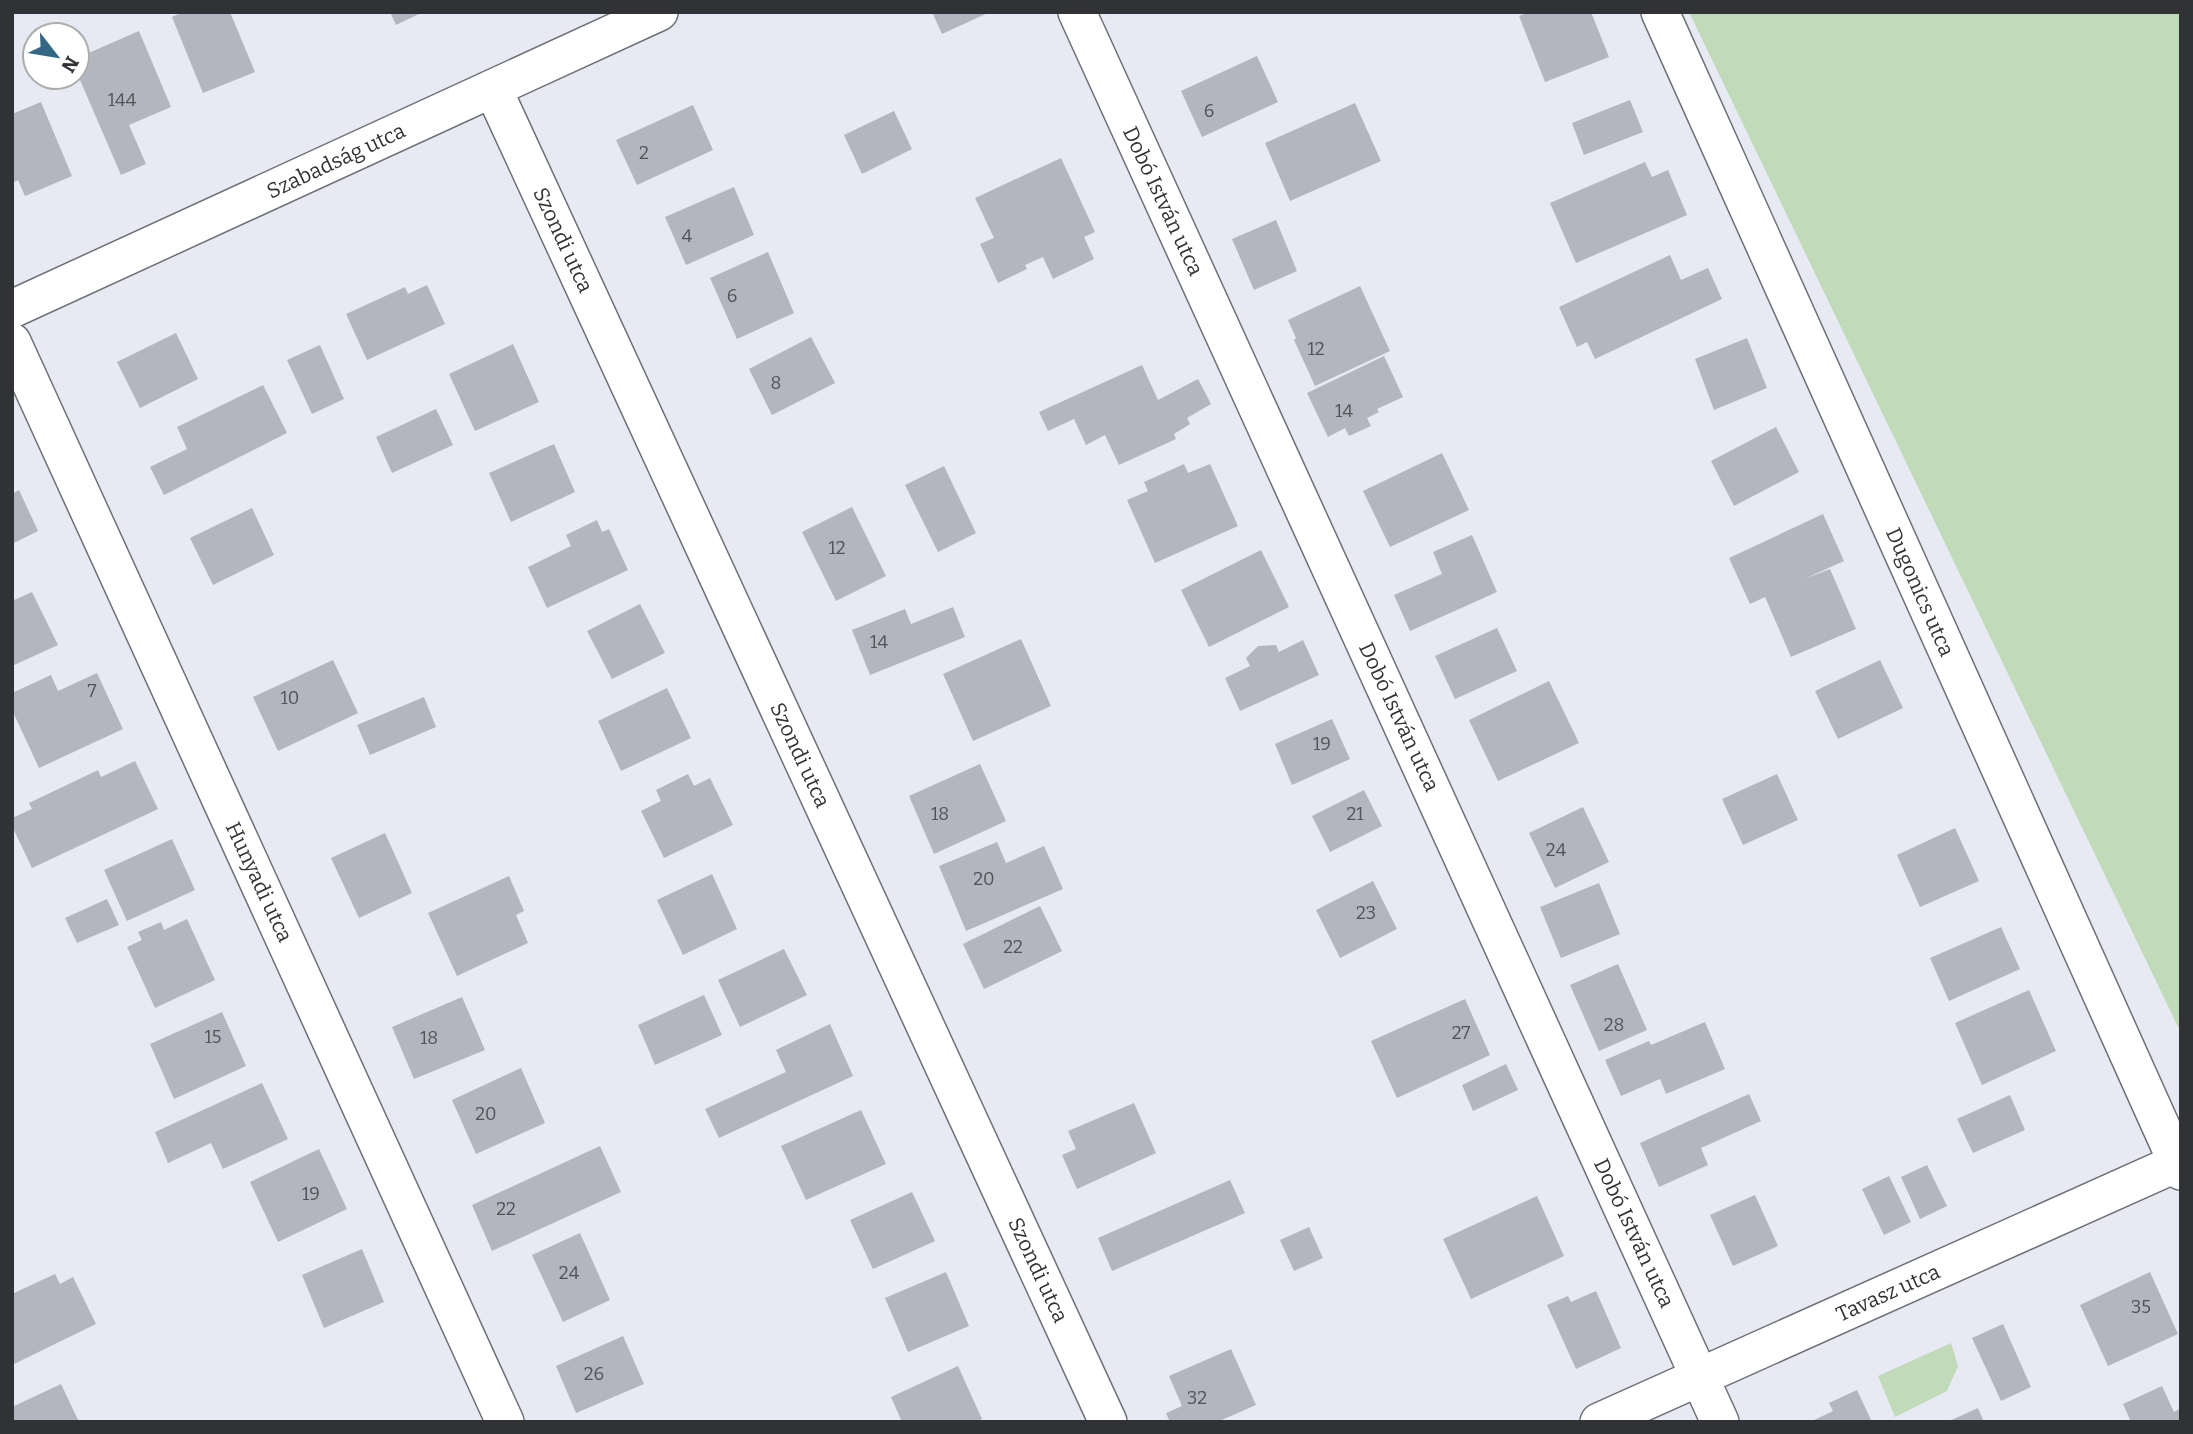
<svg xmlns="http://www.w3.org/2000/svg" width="2193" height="1434" font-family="Bitter,serif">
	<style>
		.green { fill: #c1daba }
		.building { fill: #b3b6bf }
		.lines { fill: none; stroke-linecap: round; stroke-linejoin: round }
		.minor-casing { stroke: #6d7077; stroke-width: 40 }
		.minor { stroke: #fff; stroke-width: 37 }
		.labels { text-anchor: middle; stroke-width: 7; stroke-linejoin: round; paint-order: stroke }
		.number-label { font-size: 18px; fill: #515358 }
		.street-label { font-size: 21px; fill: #303235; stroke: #fff }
	</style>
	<rect width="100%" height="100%" fill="#e7eaf3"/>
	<path class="green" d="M 1689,12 L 2181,12 L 2181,1033 Z
		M 1951,1343 L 1958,1366 L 1947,1391 L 1895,1417 L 1878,1376 Z"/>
	<path class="building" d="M 183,12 L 230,12 L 255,72 L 203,93 L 172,17 Z
		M 390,12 L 423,12 L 396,25 Z
		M 932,12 L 990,12 L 942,34 Z
		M 1529,12 L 1591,12 L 1609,57 L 1545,82 L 1519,16 Z
		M 139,31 L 171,107 L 129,125 L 146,164 L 121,175 L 77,73 L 77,58 Z
		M 1257,56 L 1278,102 L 1202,137 L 1181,91 Z
		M 1630,100 L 1643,132 L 1584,155 L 1572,123 Z
		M 41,102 L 72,176 L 25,196 L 18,180 L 12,183 L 12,114 Z
		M 1355,103 L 1381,161 L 1290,201 L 1265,143 Z
		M 693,105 L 713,150 L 637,185 L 616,140 Z
		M 894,111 L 912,149 L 862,174 L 844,135 Z
		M 1061,158 L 1095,232 L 1084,237 L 1094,259 L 1053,279 L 1043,257 L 1025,265 L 1027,269 L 998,283 L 980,244 L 994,238 L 975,198 Z
		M 1645,162 L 1652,177 L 1668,170 L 1687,215 L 1576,263 L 1550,203 Z
		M 734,187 L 754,235 L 686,265 L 665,217 Z
		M 1276,220 L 1297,271 L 1254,290 L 1232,239 Z
		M 768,252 L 794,313 L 737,339 L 710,278 Z
		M 1670,255 L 1681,280 L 1708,268 L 1722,299 L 1595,359 L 1587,342 L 1577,347 L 1559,307 Z
		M 427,285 L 445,324 L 367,360 L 346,314 L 405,287 L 408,294 Z
		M 1360,286 L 1390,351 L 1315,386 L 1294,340 L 1296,338 L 1288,320 Z
		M 176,333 L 198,379 L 140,408 L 117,362 Z
		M 811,337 L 835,383 L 772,415 L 749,369 Z
		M 1747,338 L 1767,388 L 1714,410 L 1695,359 Z
		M 513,344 L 539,402 L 475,431 L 449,374 Z
		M 320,345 L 344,399 L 312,414 L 287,360 Z
		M 1384,356 L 1403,397 L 1377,409 L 1379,412 L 1367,418 L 1371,426 L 1349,436 L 1345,428 L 1328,437 L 1307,393 Z
		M 1142,365 L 1158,400 L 1198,379 L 1211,404 L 1187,418 L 1190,424 L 1174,434 L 1176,439 L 1119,465 L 1105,435 L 1086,445 L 1074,419 L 1048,431 L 1039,412 Z
		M 263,385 L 287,433 L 164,495 L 150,467 L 187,449 L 177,427 Z
		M 436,409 L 453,445 L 392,473 L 376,437 Z
		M 1776,427 L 1799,472 L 1734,506 L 1711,461 Z
		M 554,444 L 575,492 L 511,522 L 489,473 Z
		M 1442,453 L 1469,510 L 1390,547 L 1363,491 Z
		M 1184,464 L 1188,473 L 1210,464 L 1238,526 L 1155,563 L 1127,500 L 1148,491 L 1144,482 Z
		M 944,466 L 976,533 L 938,552 L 905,485 Z
		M 19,490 L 38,531 L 12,544 L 12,494 Z
		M 852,507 L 886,576 L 836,601 L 802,532 Z
		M 252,508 L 274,555 L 213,585 L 190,538 Z
		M 1823,514 L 1844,561 L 1804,579 L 1830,569 L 1856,629 L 1791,657 L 1765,597 L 1750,604 L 1729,558 Z
		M 597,520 L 602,532 L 609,529 L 628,570 L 547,608 L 528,567 L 571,546 L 566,535 Z
		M 1472,535 L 1497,592 L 1410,631 L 1394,595 L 1442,574 L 1433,552 Z
		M 1261,550 L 1289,607 L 1209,647 L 1181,590 Z
		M 32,592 L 58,645 L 12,666 L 12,601 Z
		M 640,604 L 665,653 L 612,679 L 587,631 Z
		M 953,607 L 965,637 L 870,675 L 852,630 L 905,609 L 911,624 Z
		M 1497,628 L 1517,671 L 1455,699 L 1435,656 Z
		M 1021,639 L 1051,706 L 973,741 L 943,674 Z
		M 1303,640 L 1319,675 L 1240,711 L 1225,678 L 1250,666 L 1246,658 L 1258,646 L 1276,645 L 1279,652 Z
		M 333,660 L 358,713 L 278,751 L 253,697 Z
		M 1880,660 L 1903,708 L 1838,739 L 1815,691 Z
		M 97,673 L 123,729 L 39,768 L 12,710 L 12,693 L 51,675 L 58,691 Z
		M 1549,681 L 1579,743 L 1498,781 L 1469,720 Z
		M 667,688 L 691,738 L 621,771 L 598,721 Z
		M 424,697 L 436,727 L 370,755 L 357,725 Z
		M 1332,719 L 1350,759 L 1292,785 L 1275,744 Z
		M 135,761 L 158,809 L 32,868 L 12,826 L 12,818 L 32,809 L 29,803 L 98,770 L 101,777 Z
		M 980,764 L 1006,821 L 934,854 L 909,796 Z
		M 688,774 L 694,786 L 710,778 L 733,825 L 664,858 L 641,811 L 661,801 L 656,790 Z
		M 1777,774 L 1798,820 L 1743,845 L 1722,799 Z
		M 1364,790 L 1382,826 L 1330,852 L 1312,816 Z
		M 1583,807 L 1609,862 L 1555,888 L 1529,833 Z
		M 1955,828 L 1979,881 L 1920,907 L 1897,855 Z
		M 385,833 L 412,893 L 359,918 L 331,858 Z
		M 172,839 L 195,890 L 127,921 L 104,870 Z
		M 997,842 L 1006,863 L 1044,846 L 1063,889 L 966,931 L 939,866 Z
		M 712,874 L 737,929 L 683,955 L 657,900 Z
		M 509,876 L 524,911 L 516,915 L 528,943 L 457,976 L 428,913 Z
		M 1373,881 L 1397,929 L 1340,958 L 1316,910 Z
		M 1599,883 L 1620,934 L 1561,958 L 1540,907 Z
		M 107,899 L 119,925 L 77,943 L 65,918 Z
		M 1040,906 L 1062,951 L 984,989 L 963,944 Z
		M 187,919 L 215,980 L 155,1008 L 127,947 L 142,940 L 138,932 L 161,922 L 164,930 Z
		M 2001,927 L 2020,969 L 1949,1001 L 1930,958 Z
		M 784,949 L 807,995 L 740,1027 L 718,980 Z
		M 1618,964 L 1647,1030 L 1599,1051 L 1570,985 Z
		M 2029,990 L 2056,1051 L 1982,1085 L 1955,1023 Z
		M 704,995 L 722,1035 L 655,1065 L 638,1025 Z
		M 462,997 L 485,1050 L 414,1079 L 392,1027 Z
		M 1465,999 L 1490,1055 L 1397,1098 L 1371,1041 Z
		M 222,1012 L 246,1066 L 174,1099 L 150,1044 Z
		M 1705,1022 L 1725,1069 L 1666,1094 L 1660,1079 L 1621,1096 L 1605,1060 L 1649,1041 L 1651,1045 Z
		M 830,1024 L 853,1076 L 719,1138 L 705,1109 L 786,1072 L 776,1050 Z
		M 1506,1064 L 1518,1090 L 1473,1111 L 1462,1085 Z
		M 521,1068 L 545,1123 L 476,1154 L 452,1100 Z
		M 262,1083 L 288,1139 L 223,1169 L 211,1143 L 168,1163 L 155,1132 Z
		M 1749,1094 L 1761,1121 L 1701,1148 L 1708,1165 L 1659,1187 L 1640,1143 Z
		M 2010,1095 L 2025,1130 L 1973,1153 L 1957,1119 Z
		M 1134,1103 L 1156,1153 L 1077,1189 L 1062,1155 L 1076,1149 L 1068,1131 Z
		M 861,1110 L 886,1164 L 806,1200 L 781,1146 Z
		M 600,1146 L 621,1192 L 492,1251 L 472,1205 Z
		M 319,1149 L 347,1209 L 278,1242 L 250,1182 Z
		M 1927,1165 L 1947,1206 L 1920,1219 L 1901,1177 Z
		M 1889,1176 L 1911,1222 L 1884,1235 L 1862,1189 Z
		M 1230,1180 L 1245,1213 L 1112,1271 L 1098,1238 Z
		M 912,1192 L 935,1241 L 873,1269 L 850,1220 Z
		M 1755,1195 L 1778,1246 L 1733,1266 L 1710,1215 Z
		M 1537,1196 L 1564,1256 L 1471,1299 L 1443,1239 Z
		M 1309,1227 L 1323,1258 L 1294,1271 L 1280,1240 Z
		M 580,1233 L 610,1300 L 563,1322 L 532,1255 Z
		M 362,1249 L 384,1302 L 324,1328 L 302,1275 Z
		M 946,1272 L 969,1326 L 908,1352 L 885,1298 Z
		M 2150,1272 L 2178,1334 L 2108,1366 L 2080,1305 Z
		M 55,1274 L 60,1284 L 73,1277 L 96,1324 L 12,1365 L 12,1294 Z
		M 1596,1291 L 1621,1348 L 1576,1369 L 1547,1305 L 1568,1296 L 1571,1302 Z
		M 2003,1324 L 2031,1387 L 2001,1401 L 1972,1338 Z
		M 623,1336 L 644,1384 L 576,1413 L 556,1366 Z
		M 1231,1349 L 1256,1405 L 1217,1422 L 1170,1422 L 1166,1413 L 1182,1406 L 1169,1376 Z
		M 958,1366 L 982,1419 L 976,1422 L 902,1422 L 891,1397 Z
		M 61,1384 L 79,1422 L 12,1422 L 12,1407 Z
		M 2162,1386 L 2174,1412 L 2181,1408 L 2181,1422 L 2131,1422 L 2123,1404 Z
		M 1857,1390 L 1872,1422 L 1810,1422 L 1833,1411 L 1829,1403 Z
		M 1978,1408 L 1984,1422 L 1947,1422 Z"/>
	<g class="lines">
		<defs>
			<path id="minor" d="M 1077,12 L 1720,1422
				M 1660,12 L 2181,1171
				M 493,89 L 1108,1422
				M 12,309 L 659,12
				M 12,342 L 505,1422
				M 1599,1422 L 2177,1163"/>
		</defs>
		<use href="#minor" class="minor-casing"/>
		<use href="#minor" class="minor"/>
	</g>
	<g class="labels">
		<g class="number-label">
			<text x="122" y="106">144</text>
			<text x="1209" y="117">6</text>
			<text x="644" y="159">2</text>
			<text x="687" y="242">4</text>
			<text x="732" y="302">6</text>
			<text x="1316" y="355">12</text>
			<text x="776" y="389">8</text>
			<text x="1344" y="417">14</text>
			<text x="837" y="554">12</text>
			<text x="879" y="648">14</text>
			<text x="92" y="697">7</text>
			<text x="290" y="704">10</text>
			<text x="1322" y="750">19</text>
			<text x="940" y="820">18</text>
			<text x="1355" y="820">21</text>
			<text x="1556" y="856">24</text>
			<text x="984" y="885">20</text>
			<text x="1366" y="919">23</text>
			<text x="1013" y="953">22</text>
			<text x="1614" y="1031">28</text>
			<text x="1461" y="1039">27</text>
			<text x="213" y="1043">15</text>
			<text x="429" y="1044">18</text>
			<text x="486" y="1120">20</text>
			<text x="311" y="1200">19</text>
			<text x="506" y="1215">22</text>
			<text x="569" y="1279">24</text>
			<text x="2141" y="1313">35</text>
			<text x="594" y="1380">26</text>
			<text x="1197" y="1404">32</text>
		</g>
		<g class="street-label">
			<text transform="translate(336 161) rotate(-25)" y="7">Szabadság utca</text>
			<text transform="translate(1163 201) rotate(65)" y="7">Dobó István utca</text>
			<text transform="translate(563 240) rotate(65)" y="7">Szondi utca</text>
			<text transform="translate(1920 592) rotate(66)" y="7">Dugonics utca</text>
			<text transform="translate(1399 717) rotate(65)" y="7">Dobó István utca</text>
			<text transform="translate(800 755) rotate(65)" y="7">Szondi utca</text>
			<text transform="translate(259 882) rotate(65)" y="7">Hunyadi utca</text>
			<text transform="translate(1634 1233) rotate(65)" y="7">Dobó István utca</text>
			<text transform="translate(1038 1270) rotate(65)" y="7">Szondi utca</text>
			<text transform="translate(1888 1293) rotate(-24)" y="7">Tavasz utca</text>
		</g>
	</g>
	<rect width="2193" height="1434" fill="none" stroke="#303235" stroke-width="28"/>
	<g transform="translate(56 56) rotate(121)"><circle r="33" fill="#ffffff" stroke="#acadae" stroke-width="2"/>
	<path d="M0-5L12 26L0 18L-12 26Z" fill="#346784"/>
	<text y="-10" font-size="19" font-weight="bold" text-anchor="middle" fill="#303235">N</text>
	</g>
</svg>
